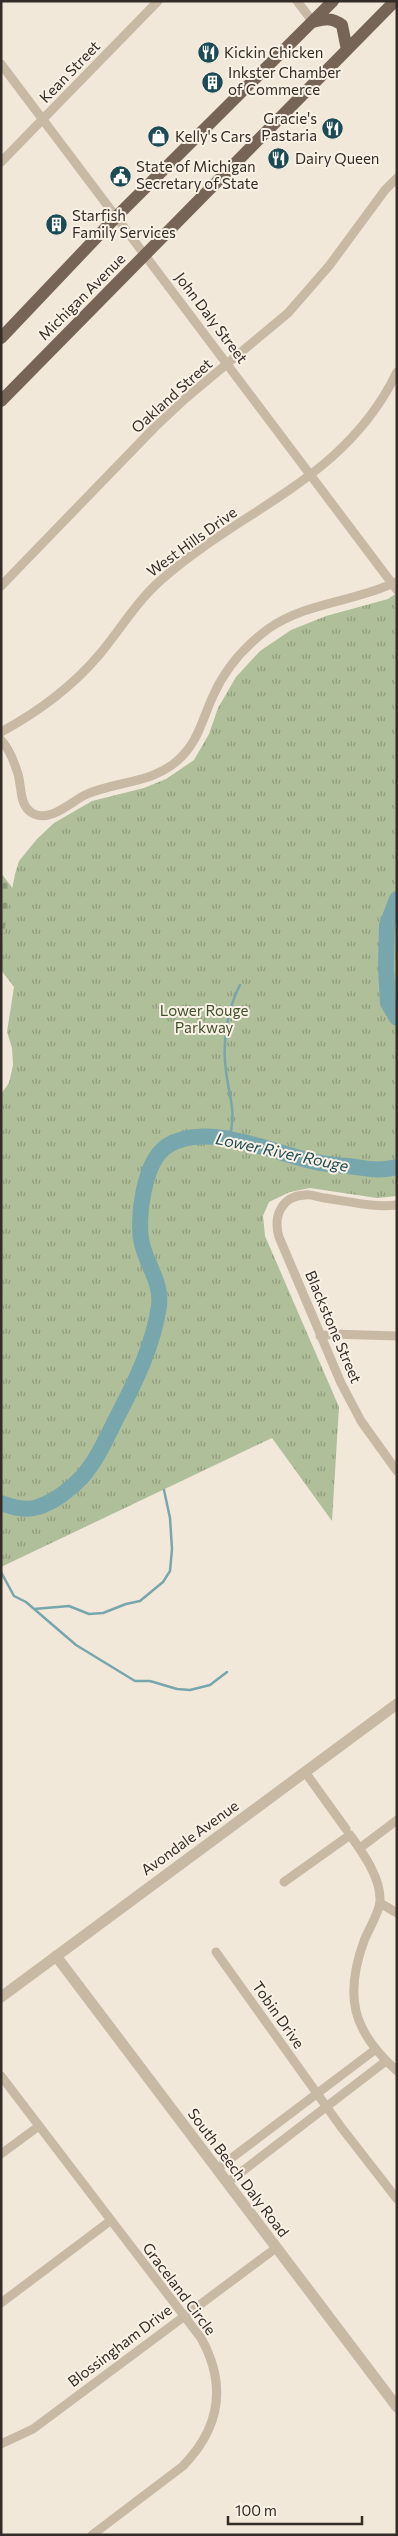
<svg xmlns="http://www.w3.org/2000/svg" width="398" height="2536" font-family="Commissioner,sans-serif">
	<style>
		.cemetery { fill: url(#cemetery-stones) }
		.park { fill: url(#park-tufts) }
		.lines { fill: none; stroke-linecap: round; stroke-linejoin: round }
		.stream { stroke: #78a6ad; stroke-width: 2.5 }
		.river { stroke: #78a6ad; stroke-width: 16 }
		.minor { stroke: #c8b9a5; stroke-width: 9 }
		.tertiary { stroke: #c8b9a5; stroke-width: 11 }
		.primary { stroke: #766557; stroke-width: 12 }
		.labels { text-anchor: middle; stroke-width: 4; stroke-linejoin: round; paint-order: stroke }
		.poi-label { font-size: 15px; fill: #342c26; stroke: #f9f1e5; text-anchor: start }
		.street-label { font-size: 15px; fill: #342c26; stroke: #f9f1e5 }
		.park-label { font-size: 15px; fill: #3f522a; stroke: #f9f1e5 }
		.water-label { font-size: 16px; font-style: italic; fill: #1d4b55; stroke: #f9f1e5 }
	</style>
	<defs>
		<pattern id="cemetery-stones" width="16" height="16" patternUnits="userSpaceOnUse" patternTransform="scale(1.25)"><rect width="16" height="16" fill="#afbf99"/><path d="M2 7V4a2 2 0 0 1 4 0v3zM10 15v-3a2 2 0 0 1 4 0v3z" fill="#8f9b7d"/></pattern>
		<pattern id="park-tufts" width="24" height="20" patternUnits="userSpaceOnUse" patternTransform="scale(1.25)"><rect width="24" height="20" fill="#afbf99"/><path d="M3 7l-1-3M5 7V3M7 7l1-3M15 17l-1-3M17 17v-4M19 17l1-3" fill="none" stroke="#8f9b7d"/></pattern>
	</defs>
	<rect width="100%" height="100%" fill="#f1e8d9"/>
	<path class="cemetery" d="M 1,873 L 14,890 L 1,947 Z"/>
	<path class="park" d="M 397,593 L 397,1196 L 377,1198 L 310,1188 L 290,1192 L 269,1202 L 263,1216 L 265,1236 L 339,1407 L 332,1521 L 272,1438 L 1,1567 L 1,1094 L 9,1083 L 13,1065 L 12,1048 L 7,1032 L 14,987 L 1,970 L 1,947 L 15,874 L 19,861 L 37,839 L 54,823 L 92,801 L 144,788 L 166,779 L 194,760 L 209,734 L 218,708 L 236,677 L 260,651 L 291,630 L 326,616 L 388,599 Z"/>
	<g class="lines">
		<path class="stream" d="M 229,1139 C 237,1112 229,1097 226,1071 C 222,1044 227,1010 240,985
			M 1,1572 L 14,1596 L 26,1602 L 76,1645 L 135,1681 L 150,1681 L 177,1689 L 190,1690 L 210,1685 L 227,1672
			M 34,1609 L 69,1606 L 89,1614 L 103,1613 L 126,1604 L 140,1601 L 163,1582 L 170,1571 L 172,1549 L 170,1518 L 164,1490"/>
		<path class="river" d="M 397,899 L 387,925 L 386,967 L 388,1003 L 397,1018
			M 1,1503 C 12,1507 27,1511 38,1507 C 54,1502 71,1489 82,1477 C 97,1460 106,1439 116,1419 C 135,1383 153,1346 159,1306 C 162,1283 147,1265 142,1244 C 136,1219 144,1161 167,1146 C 205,1121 272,1152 311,1161 C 323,1164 336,1165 348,1166 C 365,1168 380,1172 397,1167"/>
		<path class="minor" d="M 297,1 L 313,22
			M 1,64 L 397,590
			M 1,162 L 158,1
			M 1,586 L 155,427 L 186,398 L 288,313 L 329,266 L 385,190 L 397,178
			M 1,732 C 38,712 71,688 99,655 C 120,630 136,602 161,580 C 245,506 345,480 397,372
			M 1,740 C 10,750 14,762 18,774 C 22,788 19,807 34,814 C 51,822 71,802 85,795 C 115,781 151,784 177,761 C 198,743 202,720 213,696 C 225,669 245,646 268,629 C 306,602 355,602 396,582
			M 397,1205 C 372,1208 348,1201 324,1198 C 317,1197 311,1194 305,1195 C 281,1196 273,1217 279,1237 L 341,1383 L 361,1421 L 397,1471
			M 320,1336 L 333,1334 L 397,1336
			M 305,1772 L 346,1829
			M 360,1848 L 397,1820
			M 284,1882 L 350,1835 C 363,1853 381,1878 380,1901 C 379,1914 369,1928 364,1941 C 344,1996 352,2031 397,2071
			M 380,1903 L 397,1913
			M 216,1952 L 341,2127 L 397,2199
			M 1,2076 L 201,2338 C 227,2385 220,2428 183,2466 L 92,2535
			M 1,2154 L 39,2126
			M 217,2169 L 376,2049
			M 227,2183 L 386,2061
			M 1,2303 L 110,2221
			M 1,2444 L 33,2429 L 276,2248"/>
		<path class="tertiary" d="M 56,1956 L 397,2407
			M 1,1997 L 397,1704"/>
		<path class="primary" d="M 313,22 C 325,19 332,17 342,25 L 347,50
			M 1,338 L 116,217 L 333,1
			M 1,401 L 395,1"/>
	</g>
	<defs>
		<symbol id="restaurant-disc" viewBox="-11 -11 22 22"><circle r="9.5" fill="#1d4b55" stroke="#f9f1e5"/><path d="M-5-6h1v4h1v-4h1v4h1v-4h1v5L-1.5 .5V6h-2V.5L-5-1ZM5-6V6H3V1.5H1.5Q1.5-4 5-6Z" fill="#fff"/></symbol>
		<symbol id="building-disc" viewBox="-11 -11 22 22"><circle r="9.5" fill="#1d4b55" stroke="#f9f1e5"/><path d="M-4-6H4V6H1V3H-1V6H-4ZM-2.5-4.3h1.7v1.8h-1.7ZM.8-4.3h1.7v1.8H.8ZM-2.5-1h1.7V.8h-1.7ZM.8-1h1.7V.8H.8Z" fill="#fff"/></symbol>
		<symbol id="shop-disc" viewBox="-11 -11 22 22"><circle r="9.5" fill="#1d4b55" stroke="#f9f1e5"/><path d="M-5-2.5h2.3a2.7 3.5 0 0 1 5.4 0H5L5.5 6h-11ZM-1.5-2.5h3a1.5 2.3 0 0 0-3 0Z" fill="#fff"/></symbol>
		<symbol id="civic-disc" viewBox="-11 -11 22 22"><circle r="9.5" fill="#1d4b55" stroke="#f9f1e5"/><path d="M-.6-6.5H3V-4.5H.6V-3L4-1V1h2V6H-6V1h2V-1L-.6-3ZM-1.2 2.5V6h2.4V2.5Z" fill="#fff"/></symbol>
	</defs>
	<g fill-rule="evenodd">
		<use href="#restaurant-disc" x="196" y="40" width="25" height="25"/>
		<use href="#building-disc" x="200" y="70" width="25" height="25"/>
		<use href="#restaurant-disc" x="320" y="116" width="25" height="25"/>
		<use href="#shop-disc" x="146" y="124" width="25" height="25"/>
		<use href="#restaurant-disc" x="266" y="146" width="25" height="25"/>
		<use href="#civic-disc" x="108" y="164" width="25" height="25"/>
		<use href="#building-disc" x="44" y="212" width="25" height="25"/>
	</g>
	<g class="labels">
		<g class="poi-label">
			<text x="224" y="58">Kickin Chicken</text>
			<text x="228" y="78">Inkster Chamber<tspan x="228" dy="17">of Commerce</tspan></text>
			<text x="317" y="124" text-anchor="end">Gracie's<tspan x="317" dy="17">Pastaria</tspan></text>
			<text x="175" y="142">Kelly's Cars</text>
			<text x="295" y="164">Dairy Queen</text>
			<text x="136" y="172">State of Michigan<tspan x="136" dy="17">Secretary of State</tspan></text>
			<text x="72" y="221">Starfish<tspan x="72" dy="17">Family Services</tspan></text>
		</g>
		<g class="street-label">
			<text transform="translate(70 72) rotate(-46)" y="5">Kean Street</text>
			<text transform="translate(82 297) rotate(-45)" y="5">Michigan Avenue</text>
			<text transform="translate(211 318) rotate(53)" y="5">John Daly Street</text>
			<text transform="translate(172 396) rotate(-42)" y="5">Oakland Street</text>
			<text transform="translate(192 542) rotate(-36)" y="5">West Hills Drive</text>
			<text transform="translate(333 1327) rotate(67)" y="5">Blackstone Street</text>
			<text transform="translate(190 1838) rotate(-36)" y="5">Avondale Avenue</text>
			<text transform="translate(278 2015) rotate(55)" y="5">Tobin Drive</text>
			<text transform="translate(238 2173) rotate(53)" y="5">South Beech Daly Road</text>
			<text transform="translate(179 2289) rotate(53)" y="5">Graceland Circle</text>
			<text transform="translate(120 2346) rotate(-37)" y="5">Blossingham Drive</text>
		</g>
		<g class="park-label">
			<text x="204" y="1016">Lower Rouge<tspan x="204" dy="17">Parkway</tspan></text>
		</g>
		<g class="water-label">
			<text transform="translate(282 1152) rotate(12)" y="6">Lower River Rouge</text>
		</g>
	</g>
	<rect width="398" height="2536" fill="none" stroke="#342c26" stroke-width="5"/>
	<path d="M228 2516v8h134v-8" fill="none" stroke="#342c26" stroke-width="2.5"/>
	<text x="235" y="2516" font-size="15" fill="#342c26" stroke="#f9f1e5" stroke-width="4" paint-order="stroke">100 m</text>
</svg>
